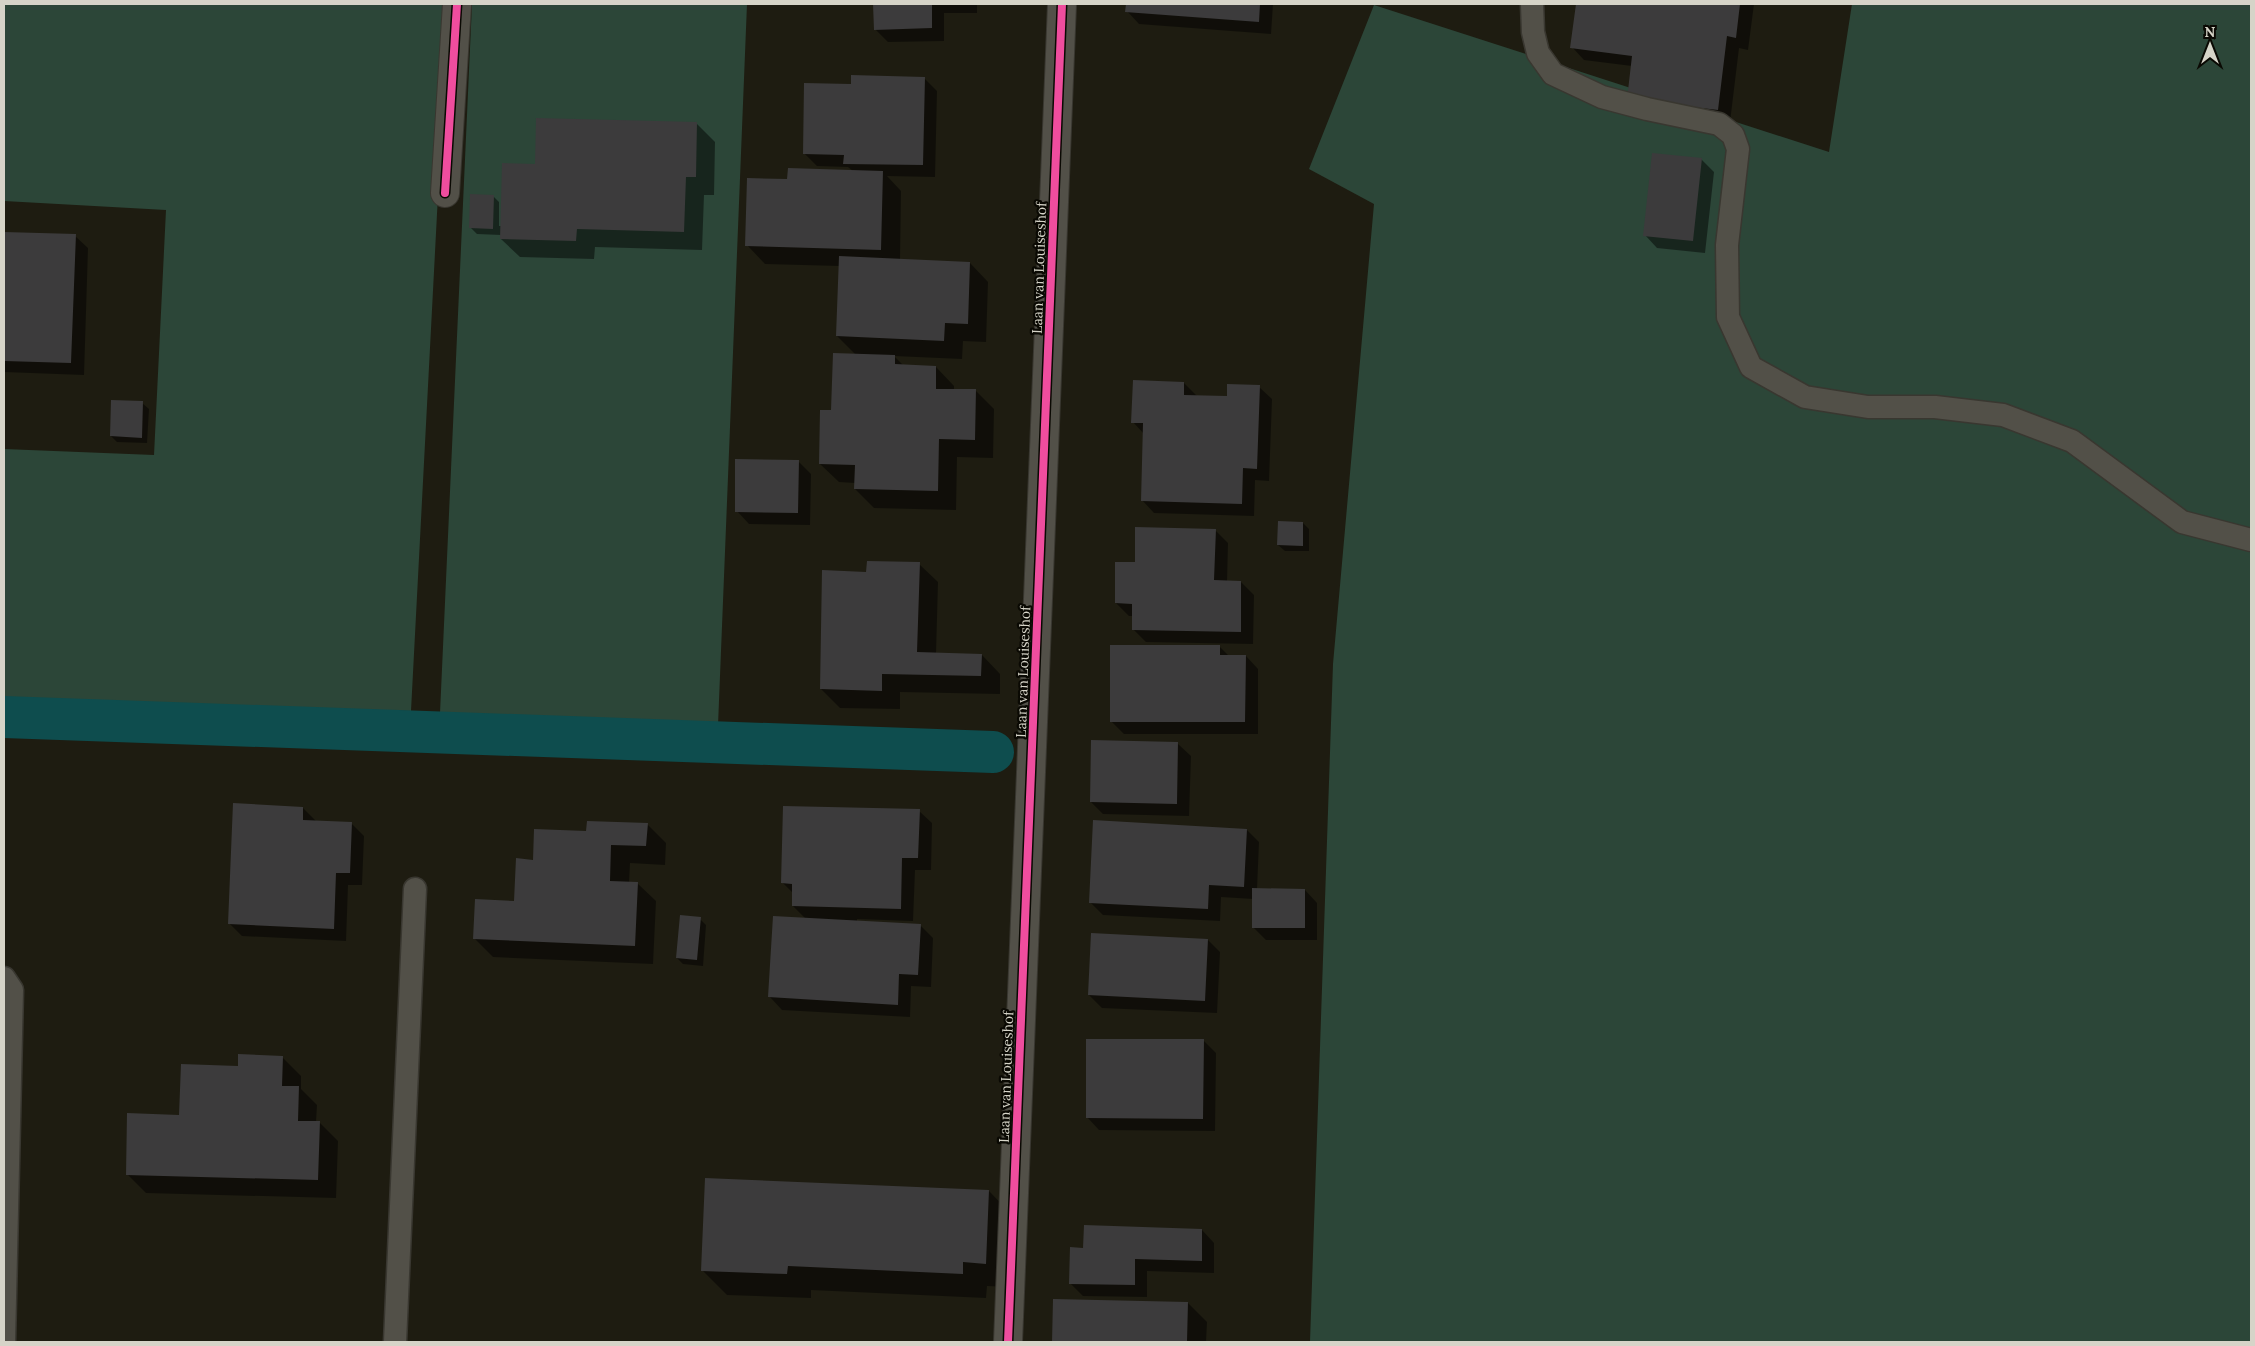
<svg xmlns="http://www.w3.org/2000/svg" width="2255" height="1346" font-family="Lora,serif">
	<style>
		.green { fill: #2c4638 }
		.shadow { fill: #0007 }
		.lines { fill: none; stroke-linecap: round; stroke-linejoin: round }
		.canal { stroke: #0e4d4e; stroke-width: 42 }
		.building { fill: #3c3b3c }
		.lane-casing { stroke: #393730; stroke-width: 25 }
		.street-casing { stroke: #393730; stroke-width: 30 }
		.lane { stroke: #525048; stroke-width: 22 }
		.street { stroke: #525048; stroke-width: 28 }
		.cycleway-casing { stroke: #0a0903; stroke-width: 11 }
		.cycleway { stroke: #ef4d9e; stroke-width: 8 }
		.labels { text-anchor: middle; stroke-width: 4.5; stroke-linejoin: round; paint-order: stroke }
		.street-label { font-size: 14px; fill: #d6d4c8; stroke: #0a0903 }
	</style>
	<rect width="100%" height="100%" fill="#1e1c11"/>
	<path class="green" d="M 4,4 L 448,4 L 411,711 L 4,698 L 4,449 L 154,455 L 166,210 L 4,201 Z
		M 472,4 L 747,4 L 718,726 L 440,713 Z
		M 1852,4 L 2251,4 L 2251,1342 L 1310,1342 L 1333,664 L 1374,204 L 1309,169 L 1374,5 L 1829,152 Z"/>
	<path class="shadow" d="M 875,4 L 977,4 L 977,13 L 944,13 L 944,41 L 888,42 L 875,29 Z
		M 1127,4 L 1273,4 L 1271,34 L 1139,24 L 1127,11 Z
		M 1577,4 L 1754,4 L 1748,50 L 1739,48 L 1730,122 L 1641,111 L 1632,66 L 1584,60 L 1572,47 Z
		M 924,78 L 937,91 L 935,177 L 887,176 L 901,191 L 900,260 L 970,263 L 988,282 L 986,342 L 963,341 L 962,359 L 894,356 L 904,366 L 936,367 L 954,386 L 954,390 L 976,391 L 994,409 L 993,458 L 957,457 L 956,510 L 874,508 L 855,489 L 855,483 L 839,482 L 820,464 L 833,411 L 856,355 L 837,336 L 840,266 L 765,264 L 747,245 L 788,181 L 853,171 L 848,167 L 817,166 L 804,153 L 853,85 Z
		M 696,123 L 715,142 L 714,195 L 704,195 L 702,250 L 595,247 L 594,259 L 520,257 L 501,239 L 501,235 L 477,234 L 471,228 L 493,196 L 499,202 L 499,226 L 501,226 L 536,165 Z
		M 1701,159 L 1714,172 L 1705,253 L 1657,248 L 1645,235 Z
		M 4,233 L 75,236 L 88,248 L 84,375 L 4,372 Z
		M 1184,383 L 1197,396 L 1228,397 L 1259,387 L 1272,399 L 1269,481 L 1255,480 L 1254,516 L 1154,513 L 1142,500 L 1144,434 L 1133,422 Z
		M 142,403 L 149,409 L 147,443 L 117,442 L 111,436 Z
		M 798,461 L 811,474 L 810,525 L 749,524 L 737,511 Z
		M 1303,523 L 1309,529 L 1309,551 L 1285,551 L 1278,545 Z
		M 1215,530 L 1228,543 L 1227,582 L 1241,582 L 1254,595 L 1253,644 L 1146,642 L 1133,629 L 1133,616 L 1129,616 L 1116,603 L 1136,564 Z
		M 919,564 L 938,582 L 936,654 L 982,655 L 1000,674 L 1000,694 L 900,692 L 900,709 L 840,708 L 821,689 L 867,573 Z
		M 1219,646 L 1229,656 L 1246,656 L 1258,669 L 1258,734 L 1124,734 L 1111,721 Z
		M 1178,744 L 1191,756 L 1189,816 L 1103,814 L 1091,802 Z
		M 303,808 L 316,821 L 351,823 L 364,836 L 362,885 L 348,885 L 346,941 L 242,936 L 229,923 Z
		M 919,811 L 932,823 L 931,870 L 915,870 L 913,921 L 857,919 L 857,922 L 920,925 L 933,938 L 931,987 L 911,986 L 910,1017 L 782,1010 L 770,997 L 806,919 L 793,906 L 793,893 L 782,882 Z
		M 647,824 L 666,843 L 665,865 L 630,863 L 629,883 L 637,883 L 656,901 L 653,964 L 493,957 L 475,939 L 516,902 L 534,861 L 587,833 Z
		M 1247,830 L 1259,842 L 1257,889 L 1305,890 L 1317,903 L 1317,940 L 1266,940 L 1253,927 L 1253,899 L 1221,897 L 1220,921 L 1103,915 L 1090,902 Z
		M 700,919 L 706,925 L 703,966 L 683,964 L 677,958 Z
		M 1208,940 L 1220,952 L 1217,1013 L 1102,1008 L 1089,995 Z
		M 1203,1040 L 1216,1053 L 1215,1131 L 1099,1130 L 1087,1117 Z
		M 282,1057 L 301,1076 L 301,1089 L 317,1105 L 316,1122 L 320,1123 L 338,1141 L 336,1198 L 146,1193 L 127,1174 L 181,1116 L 239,1067 Z
		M 989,1191 L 1013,1216 L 1010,1287 L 987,1286 L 986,1298 L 811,1290 L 811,1298 L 727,1295 L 703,1271 Z
		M 1202,1230 L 1214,1243 L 1214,1273 L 1147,1271 L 1147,1297 L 1083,1296 L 1070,1283 L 1084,1249 Z
		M 1054,1300 L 1188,1303 L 1207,1322 L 1206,1342 L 1054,1342 Z"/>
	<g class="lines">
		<path class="canal" d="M 4,717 L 993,752"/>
	</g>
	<path class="building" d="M 873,4 L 932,4 L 932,28 L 874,30 Z
		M 1126,4 L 1260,4 L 1259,22 L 1125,12 Z
		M 1576,4 L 1740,4 L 1736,38 L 1727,36 L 1718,110 L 1627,99 L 1632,56 L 1570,48 Z
		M 851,75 L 925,77 L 923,165 L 843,164 L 844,155 L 803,154 L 804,83 L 851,84 Z
		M 536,118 L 697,122 L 696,177 L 686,177 L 684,232 L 577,229 L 576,241 L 500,239 L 502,163 L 535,164 Z
		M 1652,153 L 1702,158 L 1693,241 L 1643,236 Z
		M 788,168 L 883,171 L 881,250 L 745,246 L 747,178 L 787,179 Z
		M 470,194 L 494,195 L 493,229 L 469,228 Z
		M 4,232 L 76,234 L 71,363 L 4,361 Z
		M 839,256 L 970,262 L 968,324 L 945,323 L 944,341 L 836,336 Z
		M 833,353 L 895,355 L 895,364 L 936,366 L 936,389 L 976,389 L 975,440 L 939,439 L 938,491 L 854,489 L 855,465 L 819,464 L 820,410 L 831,410 Z
		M 1133,380 L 1184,382 L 1184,395 L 1227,396 L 1227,384 L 1260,385 L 1257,469 L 1243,468 L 1242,504 L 1141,501 L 1143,423 L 1131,423 Z
		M 111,400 L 143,401 L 142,438 L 110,436 Z
		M 735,459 L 799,460 L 798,513 L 735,512 Z
		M 1278,521 L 1303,522 L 1303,546 L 1277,545 Z
		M 1135,527 L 1216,529 L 1214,580 L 1241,581 L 1241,632 L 1132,630 L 1132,604 L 1115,603 L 1115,562 L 1135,562 Z
		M 867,561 L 920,562 L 917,652 L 982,654 L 981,676 L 882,674 L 882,691 L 820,689 L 822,570 L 866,572 Z
		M 1110,645 L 1220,645 L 1220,655 L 1246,655 L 1245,722 L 1110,722 Z
		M 1091,740 L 1178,742 L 1177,804 L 1090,802 Z
		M 233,803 L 303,807 L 303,820 L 352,822 L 350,873 L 336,873 L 334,929 L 228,924 Z
		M 783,806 L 920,809 L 918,858 L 902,858 L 901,909 L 792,906 L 792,884 L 781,883 Z
		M 1093,820 L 1247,829 L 1244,887 L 1209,885 L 1208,909 L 1089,903 Z
		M 587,821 L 648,823 L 646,846 L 611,845 L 610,881 L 638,882 L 635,946 L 473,939 L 475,899 L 514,901 L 516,858 L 533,860 L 534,829 L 586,831 Z
		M 1252,888 L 1305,889 L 1305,928 L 1252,928 Z
		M 680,915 L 701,917 L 697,960 L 676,958 Z
		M 773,916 L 921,924 L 918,975 L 899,974 L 898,1005 L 768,997 Z
		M 1091,933 L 1208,939 L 1205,1001 L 1088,995 Z
		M 1086,1039 L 1204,1039 L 1203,1119 L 1086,1118 Z
		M 238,1054 L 283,1056 L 282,1086 L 299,1086 L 298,1121 L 320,1121 L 318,1180 L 126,1175 L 127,1113 L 179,1115 L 181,1064 L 238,1066 Z
		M 705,1178 L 989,1190 L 986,1264 L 963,1262 L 963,1274 L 788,1266 L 787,1274 L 701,1271 Z
		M 1084,1225 L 1202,1229 L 1202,1261 L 1135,1259 L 1135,1285 L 1069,1284 L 1070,1247 L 1083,1248 Z
		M 1053,1299 L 1188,1302 L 1187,1342 L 1052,1342 Z"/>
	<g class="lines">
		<defs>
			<path id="lane" d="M 1532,4 L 1533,32 L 1538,53 L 1553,74 L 1602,97 L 1647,109 L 1719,124 L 1733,135 L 1738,149 L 1727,245 L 1728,317 L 1751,367 L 1805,397 L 1868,407 L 1935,407 L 2003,415 L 2072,441 L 2182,522 L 2251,540
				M 4,978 L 12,990 L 4,1342
				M 395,1342 L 415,889"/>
			<path id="street" d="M 445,193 L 457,4
				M 1008,1342 L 1062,4"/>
		</defs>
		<use href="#lane" class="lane-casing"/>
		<use href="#street" class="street-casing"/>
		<use href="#lane" class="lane"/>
		<use href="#street" class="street"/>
		<defs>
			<path id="cycleway" d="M 445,193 L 457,4
				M 1008,1342 L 1062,4"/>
		</defs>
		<use href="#cycleway" class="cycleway-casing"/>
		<use href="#cycleway" class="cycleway"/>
	</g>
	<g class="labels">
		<g class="street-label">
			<text transform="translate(1039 268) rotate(-88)" y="5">Laan van Louiseshof</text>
			<text transform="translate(1023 672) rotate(-88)" y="5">Laan van Louiseshof</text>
			<text transform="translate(1006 1077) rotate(-88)" y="5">Laan van Louiseshof</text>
		</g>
	</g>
	<rect width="2255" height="1346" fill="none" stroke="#d6d4c8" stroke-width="10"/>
	<g transform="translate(2210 45)" stroke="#0a0903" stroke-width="4" paint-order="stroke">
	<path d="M0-4L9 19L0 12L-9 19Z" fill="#d6d4c8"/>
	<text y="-8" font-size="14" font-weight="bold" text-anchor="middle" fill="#d6d4c8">N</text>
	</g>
</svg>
